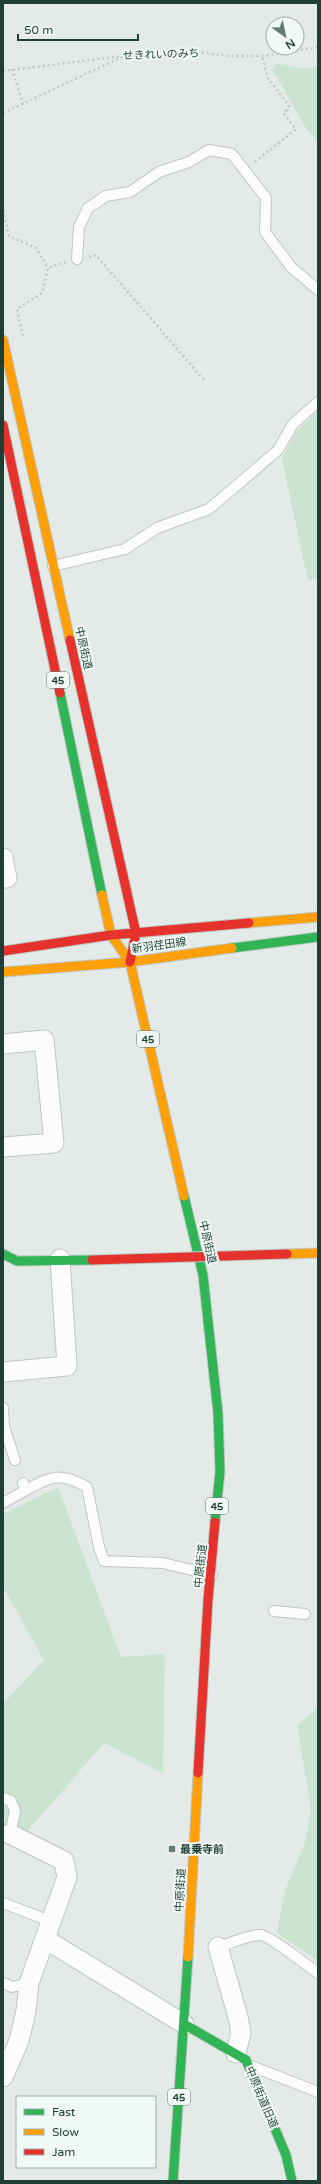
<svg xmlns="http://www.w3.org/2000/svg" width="321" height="2184" font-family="'Varela Round','Noto Sans JP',sans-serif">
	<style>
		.green { fill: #cbe4d2 }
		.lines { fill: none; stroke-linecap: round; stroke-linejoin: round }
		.lane-casing { stroke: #c0c7c4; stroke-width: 12 }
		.street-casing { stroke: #c0c7c4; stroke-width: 21 }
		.fast-casing { stroke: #bec8c4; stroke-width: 11 }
		.slow-casing { stroke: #bec8c4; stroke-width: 11 }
		.jam-casing { stroke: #bec8c4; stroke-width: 11 }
		.path { stroke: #c0cac6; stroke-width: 2.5; stroke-dasharray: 2 3; stroke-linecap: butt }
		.lane { stroke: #fbfcfb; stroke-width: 10 }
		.street { stroke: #fbfcfb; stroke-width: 19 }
		.fast { stroke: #30b455; stroke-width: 9 }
		.slow { stroke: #ff9f0a; stroke-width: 9 }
		.jam { stroke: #e5322d; stroke-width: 9 }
		.jam-bridge-casing { stroke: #bec8c4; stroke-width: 11; stroke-linecap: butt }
		.jam-bridge { stroke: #e5322d; stroke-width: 9 }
		.poi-dot { fill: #647b74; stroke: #f1f9f5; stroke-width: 1.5 }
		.labels { text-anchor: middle; stroke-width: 4; stroke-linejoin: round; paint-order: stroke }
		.shield { fill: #f1f9f5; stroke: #5e776f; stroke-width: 1 }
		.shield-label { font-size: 10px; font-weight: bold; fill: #1f3f36 }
		.street-label { font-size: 11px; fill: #1f3f36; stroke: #f1f9f5 }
		.poi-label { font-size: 11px; font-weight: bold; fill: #1f3f36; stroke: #f1f9f5; text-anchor: start }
	</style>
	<rect width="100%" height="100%" fill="#e3eae7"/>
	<path class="green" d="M 277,63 L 305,69 L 318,66 L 318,142 C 297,121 289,92 271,70 Z
		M 318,410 L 318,578 L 308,580 L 282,460 L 294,434 Z
		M 58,1487 L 121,1657 L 165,1654 L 163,1773 L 104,1743 L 25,1834 L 3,1842 L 3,1704 L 44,1660 L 3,1587 L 3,1514 Z
		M 318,1707 L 318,1961 L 277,1933 L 285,1891 L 305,1843 L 311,1809 L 297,1725 Z"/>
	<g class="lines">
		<defs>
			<path id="lane" d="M 77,259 L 79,227 L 88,208 L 106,196 L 130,192 L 159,172 L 189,162 L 209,150 L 232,154 L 266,198 L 265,232 L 291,267 L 318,290
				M 53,566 L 125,549 L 157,528 L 209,509 L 278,450 L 293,424 L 318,402
				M 3,1408 L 4,1427 L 15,1460
				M 23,1483 L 26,1490 C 51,1476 61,1472 87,1487 L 99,1547 L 104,1561 L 163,1563 L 212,1575
				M 3,1503 L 26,1490
				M 274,1611 L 305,1614
				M 3,1798 L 11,1801 L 15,1811 L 10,1834
				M 3,1903 L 50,1921
				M 218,1947 C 229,1944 251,1934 261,1935 C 268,1935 309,1967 318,1973
				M 3,1983 L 12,1987 L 29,1983
				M 251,2066 L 318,2092"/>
			<path id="street" d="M 3,858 L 7,878 L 3,878
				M 3,1044 L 44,1040 L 54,1143 L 3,1147
				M 3,1372 L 67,1366 L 60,1259
				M 45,1939 L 184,2024
				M 218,1947 L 238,2017 L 241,2033 L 236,2053
				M 3,2077 L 19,2041 L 26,2011 L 29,1983 L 67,1877 L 64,1861 L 10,1834"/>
			<path id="fast" d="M 60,693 L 102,895
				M 232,948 L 318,937
				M 184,1196 L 203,1275 L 218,1413 L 220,1471 L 215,1522
				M 3,1254 L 17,1261 L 92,1260
				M 184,2024 L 246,2060 L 286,2155 L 292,2181
				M 173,2181 L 188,1957"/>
			<path id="slow" d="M 3,340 L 70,640
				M 102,895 L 111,935 L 130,962 L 184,1196
				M 249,923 L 318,917
				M 3,972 L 130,962 L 232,948
				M 287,1254 L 318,1253
				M 188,1957 L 198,1773"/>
			<path id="jam" d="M 3,425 L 60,693
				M 70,640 L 136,933 L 130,962
				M 3,951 L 111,935 L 249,923
				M 198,1773 L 208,1600 L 215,1522"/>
		</defs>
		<use href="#lane" class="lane-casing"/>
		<use href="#street" class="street-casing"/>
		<use href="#fast" class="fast-casing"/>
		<use href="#slow" class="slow-casing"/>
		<use href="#jam" class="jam-casing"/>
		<path class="path" d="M 12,69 L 23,104
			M 3,71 L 146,53 L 191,51 L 229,56 L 262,56 L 318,47
			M 3,113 L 122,57
			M 255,162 L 296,129 L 284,114 L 289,106 L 268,78 L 262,56
			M 3,210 L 9,236 L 36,248 L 48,268
			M 89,257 L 96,255 L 204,380
			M 23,336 L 17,309 L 42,293 L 48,268 L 66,262"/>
		<use href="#lane" class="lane"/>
		<use href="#street" class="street"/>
		<use href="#fast" class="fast"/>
		<use href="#slow" class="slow"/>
		<use href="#jam" class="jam"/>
		<defs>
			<path id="jam-bridge" d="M 92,1260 L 287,1254"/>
		</defs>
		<use href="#jam-bridge" class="jam-bridge-casing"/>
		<use href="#jam-bridge" class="jam-bridge"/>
	</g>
	<rect class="poi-dot" x="168" y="1845" width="8" height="8" rx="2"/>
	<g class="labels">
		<g class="shield">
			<rect x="47" y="672" width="22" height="16" rx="3"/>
			<rect x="137" y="1031" width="22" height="16" rx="3"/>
			<rect x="206" y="1498" width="22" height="16" rx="3"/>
			<rect x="168" y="2089" width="22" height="16" rx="3"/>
		</g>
		<g class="shield-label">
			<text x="58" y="684">45</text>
			<text x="148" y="1043">45</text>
			<text x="217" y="1510">45</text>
			<text x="179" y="2101">45</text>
		</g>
		<g class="street-label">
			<text transform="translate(161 54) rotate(-2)" y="4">せきれいのみち</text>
			<text transform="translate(84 648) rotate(77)" y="4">中原街道</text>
			<text transform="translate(159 945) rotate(-8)" y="4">新羽荏田線</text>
			<text transform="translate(208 1242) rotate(77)" y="4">中原街道</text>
			<text transform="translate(200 1566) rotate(-84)" y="4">中原街道</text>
			<text transform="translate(180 1890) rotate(-87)" y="4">中原街道</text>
			<text transform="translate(262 2097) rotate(67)" y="4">中原街道旧道</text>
		</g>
		<g class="poi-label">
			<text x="180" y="1853">最乗寺前</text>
		</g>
	</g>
	<rect width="321" height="2184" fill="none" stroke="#1f3f36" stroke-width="8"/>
	<rect x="16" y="2096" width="140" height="72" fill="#f1f9f5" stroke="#9dafa9"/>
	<rect x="24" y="2109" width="20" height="6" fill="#30b455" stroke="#9dafa9"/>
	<text x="52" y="2116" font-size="12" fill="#1f3f36">Fast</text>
	<rect x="24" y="2129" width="20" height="6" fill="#ff9f0a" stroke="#9dafa9"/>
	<text x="52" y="2136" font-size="12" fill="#1f3f36">Slow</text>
	<rect x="24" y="2149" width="20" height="6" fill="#e5322d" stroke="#9dafa9"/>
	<text x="52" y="2156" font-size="12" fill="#1f3f36">Jam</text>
	<g transform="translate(285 36) rotate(147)"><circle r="19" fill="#f1f9f5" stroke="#9dafa9"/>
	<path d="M0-3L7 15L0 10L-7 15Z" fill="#647b74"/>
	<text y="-6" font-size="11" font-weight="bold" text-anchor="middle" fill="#1f3f36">N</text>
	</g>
	<path d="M18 34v6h120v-6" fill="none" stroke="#1f3f36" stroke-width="2"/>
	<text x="24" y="34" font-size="12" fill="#1f3f36" stroke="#f1f9f5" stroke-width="3" paint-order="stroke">50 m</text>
</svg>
